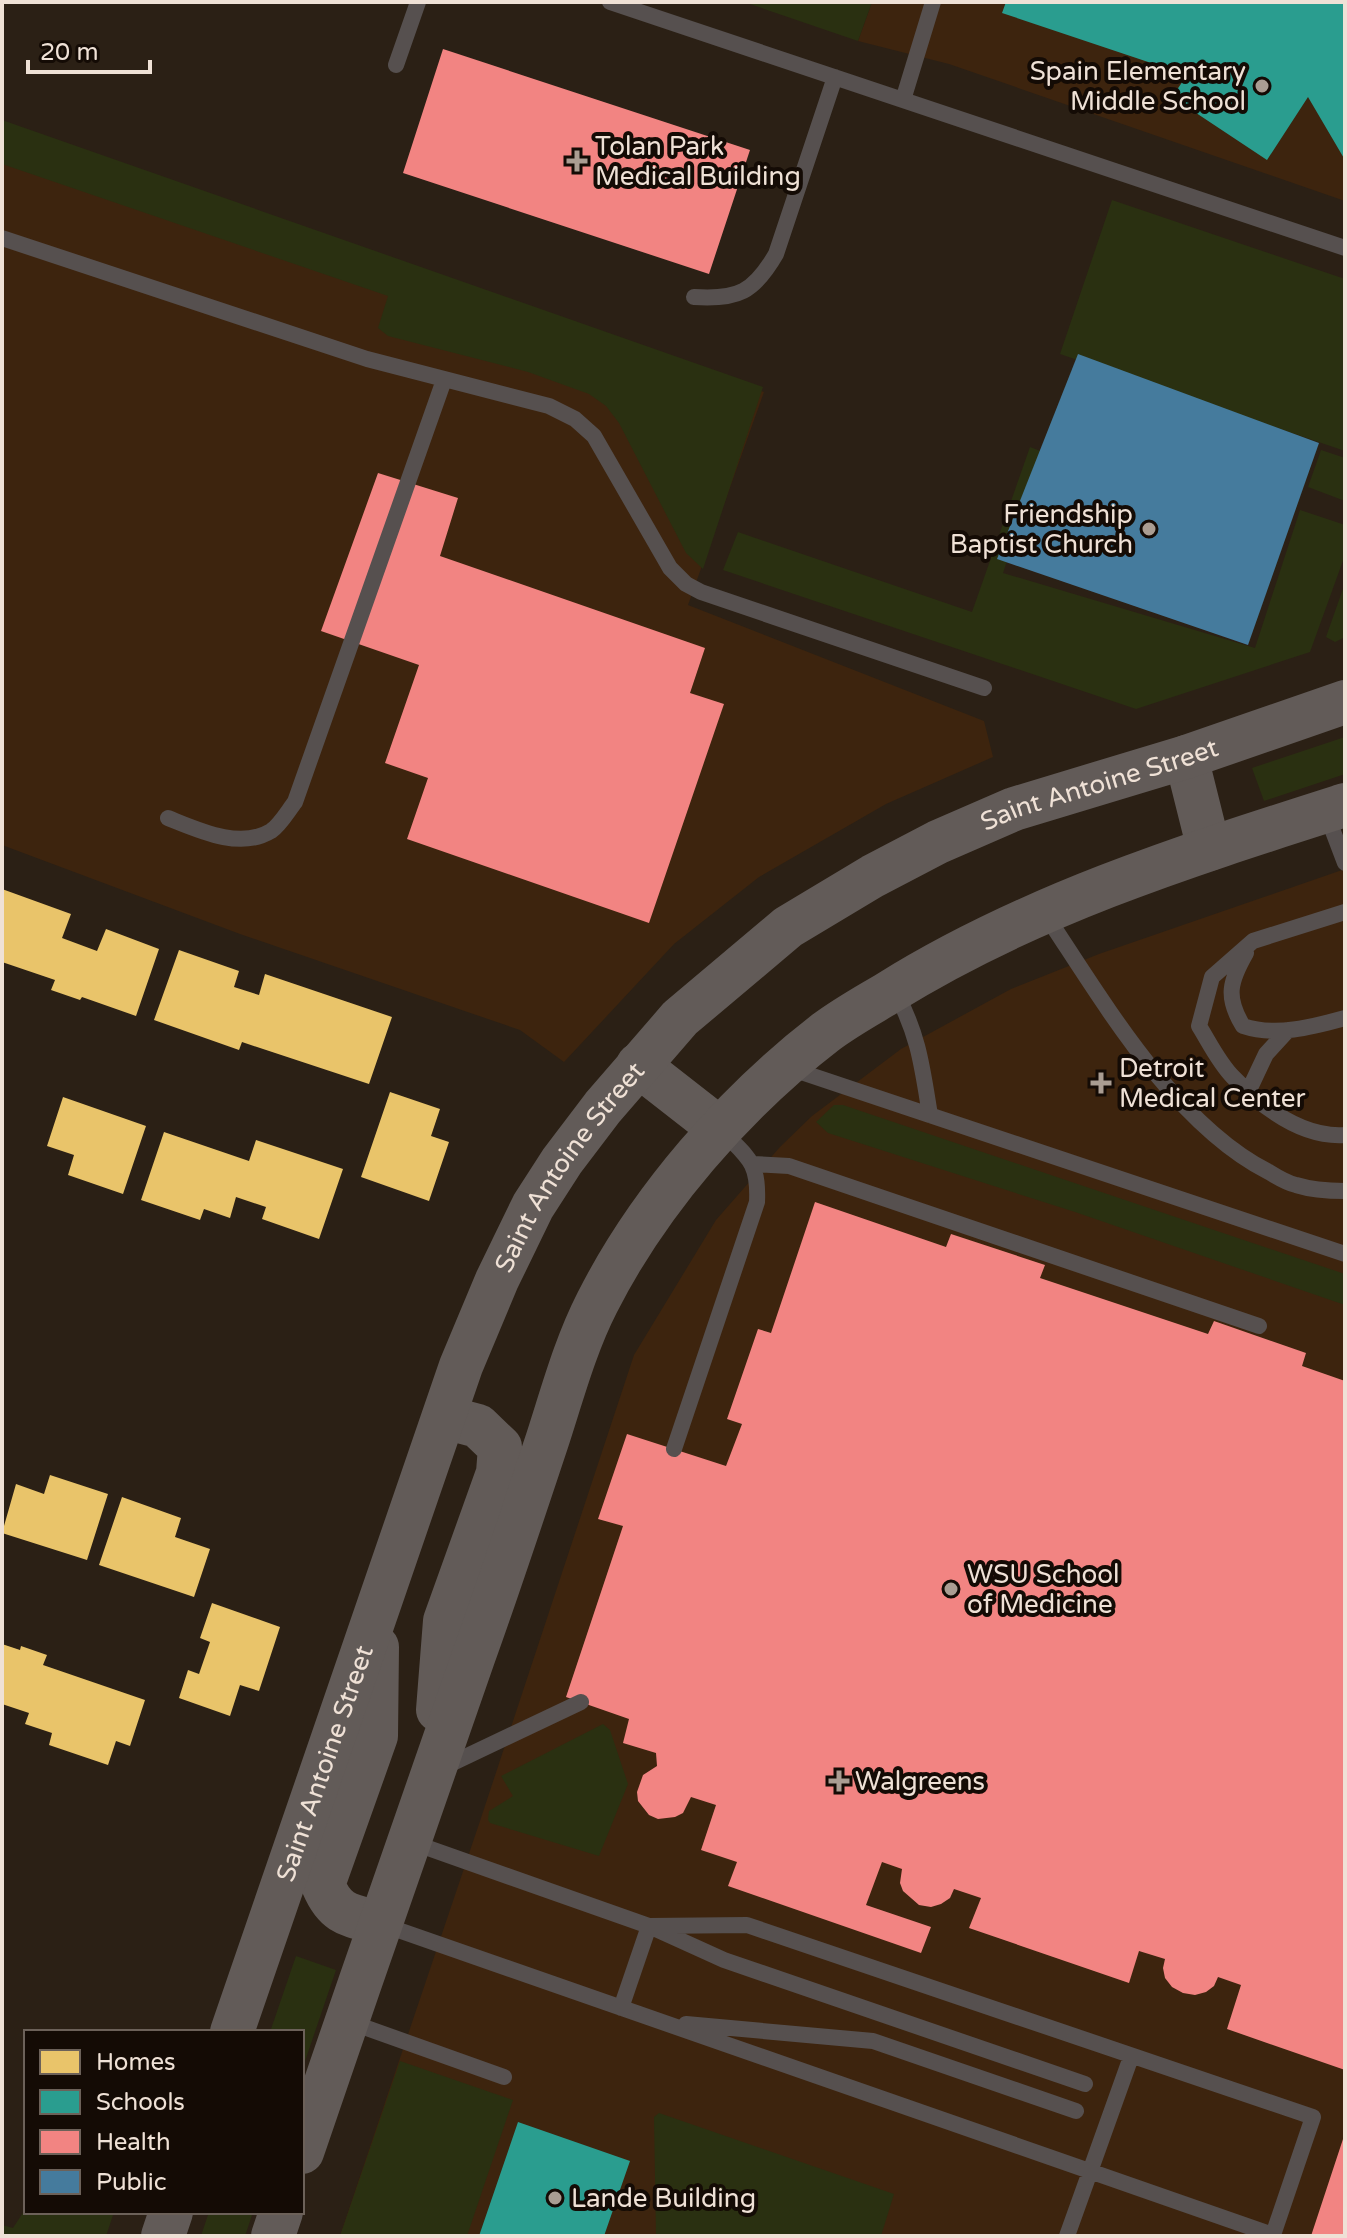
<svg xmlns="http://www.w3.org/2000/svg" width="1347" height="2238" font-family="'Varela Round',sans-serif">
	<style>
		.built { fill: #3d240e }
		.green { fill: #2a3011 }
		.homes { fill: #e9c46a }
		.schools { fill: #2a9d8f }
		.health { fill: #f28482 }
		.public { fill: #457b9d }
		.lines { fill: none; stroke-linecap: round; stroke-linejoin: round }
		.lane { stroke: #56504f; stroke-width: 16 }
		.secondary { stroke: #625b58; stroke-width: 44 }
		.poi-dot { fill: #aa9d92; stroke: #140b05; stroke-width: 3 }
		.labels { text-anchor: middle; stroke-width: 8; stroke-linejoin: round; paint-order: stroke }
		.poi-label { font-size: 26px; fill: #efe1d6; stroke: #140b05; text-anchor: start }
		.street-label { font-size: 26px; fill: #efe1d6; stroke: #140b05 }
	</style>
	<rect width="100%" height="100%" fill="#2b2015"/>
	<path class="built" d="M 872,2 L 1345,2 L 1345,201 L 949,64 L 858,41 Z
		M 2,131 L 764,392 L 688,605 L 984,721 L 993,757 L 886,804 L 759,877 L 674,944 L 564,1062 L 520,1030 L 240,934 L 2,845 Z
		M 1345,869 L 1345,2236 L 340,2236 L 479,1824 L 634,1355 L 716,1220 L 780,1147 L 812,1116 L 901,1049 L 1011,989 L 1099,954 Z"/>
	<path class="green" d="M 744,2 L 872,2 L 858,41 Z
		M 2,120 L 763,387 L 703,569 L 686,553 L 619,423 L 606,406 L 589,394 L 528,372 L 388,336 L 378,328 L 388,296 L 2,164 Z
		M 1112,200 L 1345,279 L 1345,451 L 1060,354 Z
		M 1030,447 L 1043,452 L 1003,573 L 1255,648 L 1300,510 L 1345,525 L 1345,555 L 1310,652 L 1136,709 L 723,570 L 738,532 L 972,612 Z
		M 1321,450 L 1345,458 L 1345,501 L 1308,487 Z
		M 1345,583 L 1345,637 L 1335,642 L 1326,637 Z
		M 1345,737 L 1345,774 L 1264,801 L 1252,768 Z
		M 834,1105 L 843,1105 L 1345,1274 L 1345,1305 L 1075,1212 L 828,1133 L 816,1122 Z
		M 603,1724 L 610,1730 L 628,1784 L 599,1856 L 490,1823 L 488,1820 L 489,1811 L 513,1796 L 501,1776 Z
		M 296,1956 L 336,1970 L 302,2070 L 302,2032 L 270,2032 Z
		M 400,2061 L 513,2100 L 467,2236 L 340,2236 Z
		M 659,2113 L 894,2194 L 881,2236 L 656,2236 L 654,2117 Z
		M 26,2208 L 26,2212 L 114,2212 L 106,2236 L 2,2236 L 2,2225 L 13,2228 Z
		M 209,2212 L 253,2212 L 245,2236 L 201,2236 Z"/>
	<path class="homes" d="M 2,889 L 71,914 L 62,938 L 97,951 L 106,929 L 159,949 L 136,1016 L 82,997 L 80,1000 L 51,990 L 55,980 L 2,962 Z
		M 179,950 L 239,971 L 234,987 L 259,995 L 265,974 L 392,1017 L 369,1084 L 242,1042 L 239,1050 L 154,1020 Z
		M 390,1092 L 440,1109 L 431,1136 L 449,1142 L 429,1201 L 361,1177 Z
		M 63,1097 L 146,1126 L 123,1194 L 68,1175 L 74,1155 L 47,1146 Z
		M 164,1132 L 249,1161 L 256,1140 L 343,1169 L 319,1239 L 262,1219 L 266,1207 L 236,1197 L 230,1218 L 204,1209 L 200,1220 L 141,1200 Z
		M 50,1475 L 108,1494 L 87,1560 L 2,1533 L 16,1484 L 44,1494 Z
		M 122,1497 L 181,1518 L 175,1537 L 210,1549 L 194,1597 L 99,1565 Z
		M 212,1603 L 280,1627 L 259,1691 L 240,1685 L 230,1716 L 179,1698 L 188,1670 L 199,1674 L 210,1642 L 200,1638 Z
		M 2,1644 L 20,1650 L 21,1646 L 47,1655 L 43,1665 L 145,1700 L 130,1746 L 116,1741 L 108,1765 L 49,1745 L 52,1733 L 25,1724 L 29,1713 L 2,1704 Z"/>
	<path class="schools" d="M 1006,2 L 1345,2 L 1345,160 L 1308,97 L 1267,160 L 1172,97 L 1187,75 L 1002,13 Z
		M 518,2122 L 630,2161 L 604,2236 L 479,2236 Z"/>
	<path class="health" d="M 443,49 L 750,150 L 709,274 L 403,173 Z
		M 378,473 L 458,498 L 440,556 L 705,648 L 690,693 L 724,704 L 649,923 L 407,839 L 428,778 L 385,763 L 419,665 L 321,631 Z
		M 815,1202 L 946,1247 L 951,1234 L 1045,1265 L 1040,1278 L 1208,1334 L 1214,1321 L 1306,1353 L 1302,1366 L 1345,1381 L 1345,2070 L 1227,2029 L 1241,1985 L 1218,1977 L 1214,1986 L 1206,1992 L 1195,1995 L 1183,1993 L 1172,1987 L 1165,1978 L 1163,1968 L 1165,1959 L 1139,1951 L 1129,1983 L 969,1928 L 981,1898 L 954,1889 L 950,1898 L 941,1904 L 931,1907 L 919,1905 L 903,1891 L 900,1883 L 902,1869 L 882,1862 L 866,1905 L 931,1927 L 921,1953 L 728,1886 L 737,1862 L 701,1850 L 716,1805 L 691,1797 L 683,1813 L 675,1817 L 658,1819 L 649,1815 L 638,1801 L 637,1792 L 643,1775 L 657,1766 L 656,1753 L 623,1743 L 629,1719 L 566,1697 L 623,1526 L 598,1519 L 627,1434 L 726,1466 L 742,1424 L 727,1419 L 758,1329 L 771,1333 Z
		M 1344,2136 L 1345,2236 L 1311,2236 Z"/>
	<path class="public" d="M 1078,354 L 1319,443 L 1248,645 L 997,559 Z"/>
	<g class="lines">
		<path class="lane" d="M 610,2 L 1345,248
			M 396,65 L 418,2
			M 903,100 L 933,2
			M 2,238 L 367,359 L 549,406 L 575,419 L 594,436 L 670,568 L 686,584 L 701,592 L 984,688
			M 694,297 C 738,300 754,292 776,254 L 835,77
			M 1326,813 L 1345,863
			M 168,818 C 198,830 240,850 271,831 C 280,825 288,811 295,802 L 444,380
			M 1345,912 L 1253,941 L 1212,977 L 1199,1026 C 1209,1042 1219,1063 1233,1077 C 1262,1107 1302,1138 1345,1135
			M 1045,914 C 1103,1001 1174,1124 1269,1172 C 1277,1177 1287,1183 1296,1185 C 1312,1190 1328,1191 1345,1191
			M 1246,953 C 1230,981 1225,997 1243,1026 C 1276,1037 1312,1027 1345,1018
			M 895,991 C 919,1036 922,1066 930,1115
			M 789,1068 L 1345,1254
			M 1249,1090 L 1266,1054 L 1288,1030
			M 753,1164 L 789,1166 L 1259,1326
			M 674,1449 L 757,1202 C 759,1161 747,1157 721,1130
			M 442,1768 L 581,1702
			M 381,1924 L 1273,2235 L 1313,2117 L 747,1925 L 649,1926 L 411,1842
			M 621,2008 L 649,1926 L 724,1960 L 1085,2084
			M 347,2021 L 504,2077
			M 686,2024 L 873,2041 L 1076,2111
			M 1067,2236 L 1131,2057"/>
		<g class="secondary">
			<path d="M 1186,757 L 1209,849"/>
			<path d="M 638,1065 L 720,1129"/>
			<path d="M 377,1647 L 376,1736 L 323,1885 C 336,1916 350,1915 380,1923"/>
			<path d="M 438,1710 L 445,1621 L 498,1473 L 500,1447 L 478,1426 L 444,1417"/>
			<path id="s1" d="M 232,2032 L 461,1366 L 497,1280 L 533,1206 L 562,1161 L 603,1107 L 680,1018 L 788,927 L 873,876 L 938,842 L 1014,809 L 1186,757 L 1345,702"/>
			<path d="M 302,2152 C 358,1987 416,1822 473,1658 C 499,1586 523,1513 547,1441 C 562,1395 575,1346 597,1303 C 649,1200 735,1102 826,1032 C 846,1017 868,1005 888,993 C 1029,905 1188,855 1345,805"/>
			<path d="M 163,2236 L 171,2212"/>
			<path d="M 273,2236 L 281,2212"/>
		</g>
	</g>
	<g class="poi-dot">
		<circle cx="1262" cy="86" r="8"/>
		<path d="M573 149h8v8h8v8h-8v8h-8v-8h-8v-8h8z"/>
		<circle cx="1149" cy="529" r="8"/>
		<path d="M1097 1071h8v8h8v8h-8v8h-8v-8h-8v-8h8z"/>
		<circle cx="951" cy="1589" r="8"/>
		<path d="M835 1769h8v8h8v8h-8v8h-8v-8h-8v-8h8z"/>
		<circle cx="555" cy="2198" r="8"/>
	</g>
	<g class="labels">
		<g class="poi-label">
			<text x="1246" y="80" text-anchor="end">Spain Elementary<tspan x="1246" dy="30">Middle School</tspan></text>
			<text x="595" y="155">Tolan Park<tspan x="595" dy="30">Medical Building</tspan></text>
			<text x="1133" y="523" text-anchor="end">Friendship<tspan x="1133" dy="30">Baptist Church</tspan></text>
			<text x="1119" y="1077">Detroit<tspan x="1119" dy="30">Medical Center</tspan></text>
			<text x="967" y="1583">WSU School<tspan x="967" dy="30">of Medicine</tspan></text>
			<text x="855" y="1790">Walgreens</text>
			<text x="571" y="2207">Lande Building</text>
		</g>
		<g class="street-label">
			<text dy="9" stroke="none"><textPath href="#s1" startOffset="1604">Saint Antoine Street</textPath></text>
			<text dy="9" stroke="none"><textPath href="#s1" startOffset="932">Saint Antoine Street</textPath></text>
			<text dy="9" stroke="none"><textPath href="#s1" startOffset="284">Saint Antoine Street</textPath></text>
		</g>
	</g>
	<rect width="1347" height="2238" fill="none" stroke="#efe1d6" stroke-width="8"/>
	<rect x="24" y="2030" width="280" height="184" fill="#140b05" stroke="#6c6159" stroke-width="2"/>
	<rect x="40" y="2050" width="40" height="24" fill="#e9c46a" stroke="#6c6159" stroke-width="2"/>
	<text x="96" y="2070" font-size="24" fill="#efe1d6">Homes</text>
	<rect x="40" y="2090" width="40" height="24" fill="#2a9d8f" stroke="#6c6159" stroke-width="2"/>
	<text x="96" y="2110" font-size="24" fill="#efe1d6">Schools</text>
	<rect x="40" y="2130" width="40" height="24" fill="#f28482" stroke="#6c6159" stroke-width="2"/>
	<text x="96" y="2150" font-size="24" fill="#efe1d6">Health</text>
	<rect x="40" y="2170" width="40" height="24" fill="#457b9d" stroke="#6c6159" stroke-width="2"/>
	<text x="96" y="2190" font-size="24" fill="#efe1d6">Public</text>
	<path d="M28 60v12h122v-12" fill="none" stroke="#efe1d6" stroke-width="4"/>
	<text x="40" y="60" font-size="24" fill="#efe1d6" stroke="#140b05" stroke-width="6" paint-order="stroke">20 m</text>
</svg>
